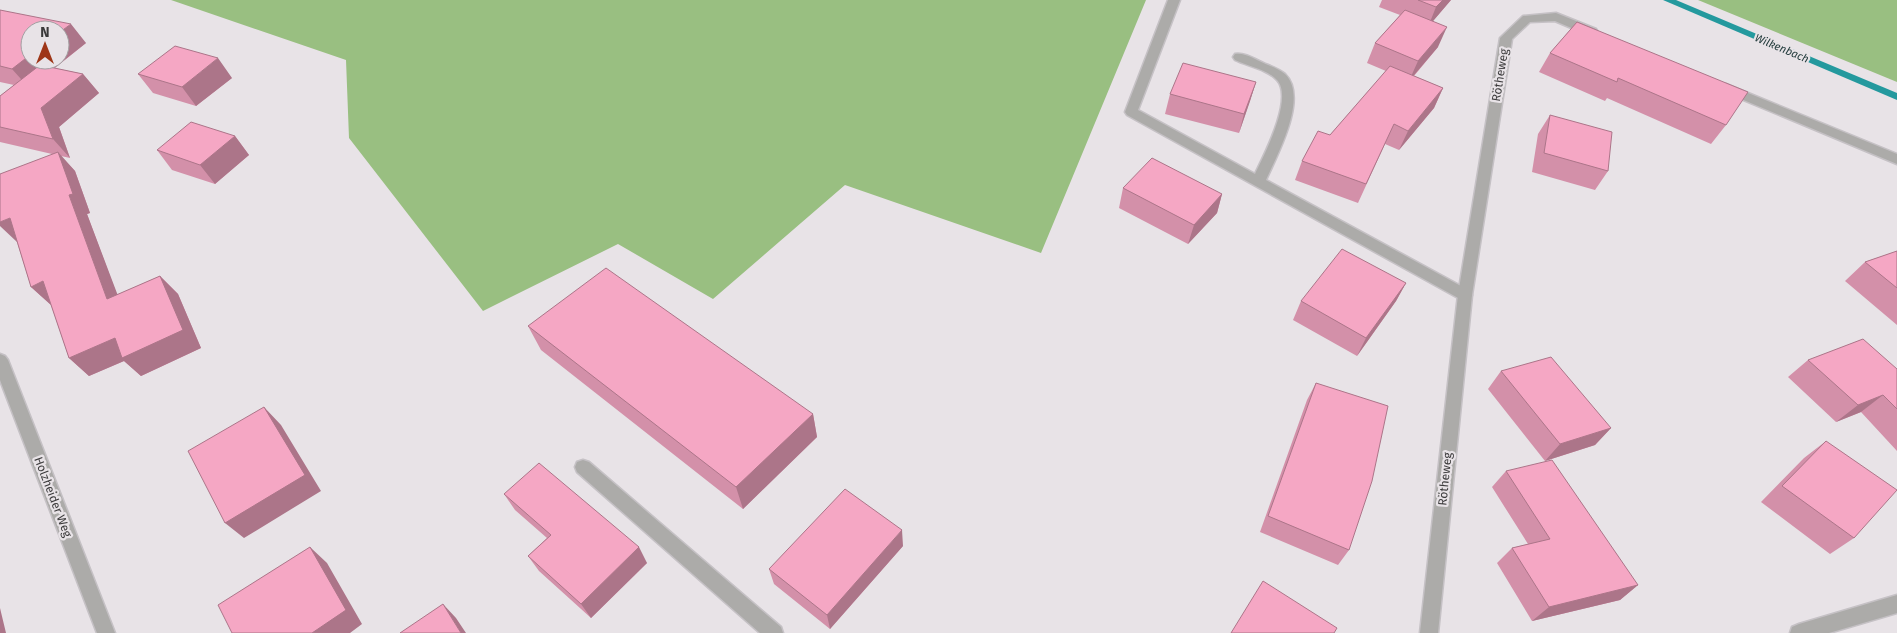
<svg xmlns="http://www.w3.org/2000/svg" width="1897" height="633" font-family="'Fira Sans',sans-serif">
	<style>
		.green { fill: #99bf81 }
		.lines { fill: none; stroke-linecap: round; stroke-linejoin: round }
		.stream { fill: #24999e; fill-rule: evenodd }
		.lane-casing { stroke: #c5c1c5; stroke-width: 3 }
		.street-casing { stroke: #c5c1c5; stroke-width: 3 }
		.lane { fill: #acaba9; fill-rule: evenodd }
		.street { fill: #acaba9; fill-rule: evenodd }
		.wall { fill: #d390a9 }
		.shaded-wall { fill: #ac7589 }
		.building { fill: #f5a7c4; stroke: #ac7589 }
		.labels { text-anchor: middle; stroke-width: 4.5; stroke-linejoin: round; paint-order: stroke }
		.far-water-label { font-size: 11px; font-style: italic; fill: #1f3839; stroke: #e8e3e7 }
		.street-label { font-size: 12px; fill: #3b3a3b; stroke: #e8e3e7 }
	</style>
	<rect width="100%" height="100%" fill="#e8e3e7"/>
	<path class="green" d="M 171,0 L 1146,0 L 1041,253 L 845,185 L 713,299 L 618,244 L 483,311 L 349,138 L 346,60 Z
		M 1698,0 L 1897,0 L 1897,82 Z"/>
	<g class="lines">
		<path class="stream" d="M 1663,0 L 1676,0 L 1897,93 L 1897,100 Z"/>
		<defs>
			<path id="lane" d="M 1168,0 L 1180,0 L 1138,110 L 1255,174 C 1264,155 1294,98 1277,80 C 1267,69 1247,66 1235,60 L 1233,57 L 1235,54 C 1245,52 1258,61 1268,65 C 1273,67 1280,70 1285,74 C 1309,97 1277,155 1266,180 L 1470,291 L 1472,295 L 1470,299 L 1465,301 L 1460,299 L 1127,115 L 1125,112 Z
				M 583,460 L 589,462 L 781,627 L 783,633 L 760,633 L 577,472 L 575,467 L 577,462 Z"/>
			<path id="street" d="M 1556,13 L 1596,29 L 1598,32 L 1592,36 L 1588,35 L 1555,21 L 1530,22 L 1512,39 L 1472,295 L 1438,633 L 1420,633 L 1458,295 L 1500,38 L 1523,16 Z
				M 1726,84 L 1897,154 L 1897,164 L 1722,91 L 1720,88 L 1722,85 Z
				M 0,354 L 5,356 L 8,360 L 115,633 L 97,633 L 0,380 Z
				M 1897,595 L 1897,613 L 1829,633 L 1790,633 L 1792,627 L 1799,624 Z"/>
		</defs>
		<use href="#lane" class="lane-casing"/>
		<use href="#street" class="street-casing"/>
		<use href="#lane" class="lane"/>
		<use href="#street" class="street"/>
	</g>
	<path class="wall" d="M 1382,0 L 1451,0 L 1432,22 L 1438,47 L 1414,76 L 1443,88 L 1434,108 L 1399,150 L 1385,144 L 1358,203 L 1295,180 L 1302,161 L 1330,135 L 1386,71 L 1367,63 L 1375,43 L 1400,15 L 1379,7 Z
		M 0,10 L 86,43 L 55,68 L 83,74 L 99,93 L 59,127 L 70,158 L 61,156 L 75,171 L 90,213 L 87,214 L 117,295 L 160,276 L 178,294 L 201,348 L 141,376 L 124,361 L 89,376 L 69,358 L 51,305 L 31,287 L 17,242 L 52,154 L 0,142 L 0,96 L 14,85 L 0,82 Z
		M 1577,22 L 1726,125 L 1711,144 L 1607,98 L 1605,101 L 1539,72 L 1550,53 Z
		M 138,74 L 232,78 L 196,106 L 153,93 Z
		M 1256,82 L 1250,101 L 1239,133 L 1165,114 L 1170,94 Z
		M 1550,115 L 1608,171 L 1595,190 L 1532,172 L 1538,134 Z
		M 235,136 L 249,155 L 215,184 L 172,170 L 157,150 Z
		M 1123,188 L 1222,194 L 1217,213 L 1188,244 L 1119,208 Z
		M 1897,251 L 1897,325 L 1845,281 L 1865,262 Z
		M 1406,283 L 1396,301 L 1357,356 L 1293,320 L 1301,301 Z
		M 528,326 L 813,414 L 817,437 L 743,509 L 541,350 Z
		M 1808,360 L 1897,369 L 1897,451 L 1861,412 L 1836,422 L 1788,377 Z
		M 1501,371 L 1611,428 L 1595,445 L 1545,461 L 1488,389 Z
		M 1316,383 L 1349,550 L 1338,565 L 1260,532 L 1307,400 Z
		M 1826,441 L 1854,538 L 1830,554 L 1761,502 L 1804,458 Z
		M 1506,471 L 1638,585 L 1620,600 L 1532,621 L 1497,563 L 1512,548 L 1528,544 L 1492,487 Z
		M 504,494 L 647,563 L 591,618 L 539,571 L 528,556 L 547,538 L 515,510 Z
		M 903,546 L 830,629 L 774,584 L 769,569 Z"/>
	<path class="shaded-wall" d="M 1443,0 L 1451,0 L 1428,27 L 1436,7 Z
		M 71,24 L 86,43 L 29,88 L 12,69 L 30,55 L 30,60 L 60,60 L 60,32 Z
		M 1447,27 L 1438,47 L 1409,81 L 1418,61 Z
		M 218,58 L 232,78 L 196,106 L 182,87 Z
		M 83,74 L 99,93 L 59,127 L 70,158 L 53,139 L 41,108 Z
		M 1256,82 L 1250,101 L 1239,133 L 1244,114 Z
		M 1443,88 L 1434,108 L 1399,150 L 1408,131 Z
		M 235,136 L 249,155 L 215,184 L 200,165 Z
		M 58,152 L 75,171 L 90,213 L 87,214 L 126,317 L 107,299 L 69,195 Z
		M 1222,194 L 1217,213 L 1188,244 L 1194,225 Z
		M 10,218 L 30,237 L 17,242 L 0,226 L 0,222 Z
		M 160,276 L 178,294 L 201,348 L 141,376 L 124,361 L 89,376 L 69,358 L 115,338 Z
		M 43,281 L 51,305 L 31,287 Z
		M 1406,283 L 1396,301 L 1357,356 L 1366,338 Z
		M 1883,395 L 1861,412 L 1836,422 L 1858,405 Z
		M 264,407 L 281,425 L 321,491 L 244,538 L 225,523 Z
		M 813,414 L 817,437 L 743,509 L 736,487 Z
		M 1611,428 L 1595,445 L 1545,461 L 1560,444 Z
		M 902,530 L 903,546 L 830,629 L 827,615 Z
		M 310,547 L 327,563 L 362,624 L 350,633 L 312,633 Z
		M 639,547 L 647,563 L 591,618 L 581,604 Z
		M 1638,585 L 1620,600 L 1532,621 L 1549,607 Z
		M 443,604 L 456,618 L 466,633 L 461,633 Z
		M 0,608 L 6,633 L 0,633 Z"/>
	<path class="building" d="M 1418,0 L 1443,0 L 1436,7 Z
		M 0,10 L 71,24 L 60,32 L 60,30 L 30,30 L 30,55 L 12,69 L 0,66 Z
		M 1405,10 L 1447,27 L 1418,61 L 1375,43 Z
		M 1577,22 L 1748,92 L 1726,125 L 1618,78 L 1617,82 L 1550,53 Z
		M 175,46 L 218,58 L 182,87 L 138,74 Z
		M 1183,63 L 1256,82 L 1244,114 L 1170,94 Z
		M 40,65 L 83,74 L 41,108 L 53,139 L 0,127 L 0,96 Z
		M 1390,66 L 1443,88 L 1408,131 L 1394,124 L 1366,184 L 1302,161 L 1318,131 L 1330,135 Z
		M 1550,115 L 1612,132 L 1608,171 L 1544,153 Z
		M 191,122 L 235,136 L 200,165 L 157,150 Z
		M 58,152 L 73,194 L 69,195 L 107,299 L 160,276 L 183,330 L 122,358 L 115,338 L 69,358 L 43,281 L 31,287 L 10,218 L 0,222 L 0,174 Z
		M 1152,158 L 1222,194 L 1194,225 L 1123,188 Z
		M 1342,249 L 1406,283 L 1366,338 L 1301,301 Z
		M 1897,251 L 1897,288 L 1865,262 Z
		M 606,268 L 813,414 L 736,487 L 528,326 Z
		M 1863,339 L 1897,369 L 1897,409 L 1883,395 L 1858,405 L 1808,360 Z
		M 1551,357 L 1611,428 L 1560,444 L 1501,371 Z
		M 1316,383 L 1388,406 L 1372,481 L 1349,550 L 1268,516 Z
		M 264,407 L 305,475 L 225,523 L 188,451 Z
		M 1826,441 L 1897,490 L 1854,538 L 1782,486 Z
		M 1552,460 L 1638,585 L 1549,607 L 1512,548 L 1550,539 L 1506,471 Z
		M 539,463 L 639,547 L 581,604 L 528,556 L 551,535 L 504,494 Z
		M 845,489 L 902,530 L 827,615 L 769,569 Z
		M 310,547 L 346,610 L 312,633 L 232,633 L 218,605 Z
		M 1263,581 L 1337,628 L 1334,633 L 1231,633 Z
		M 443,604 L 461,633 L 400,633 Z"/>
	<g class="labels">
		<g class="far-water-label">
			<text transform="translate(1782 48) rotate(23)" y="4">Wilkenbach</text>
		</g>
		<g class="street-label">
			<text transform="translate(1500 75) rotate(-81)" y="4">Rötheweg</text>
			<text transform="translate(1445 479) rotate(-84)" y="4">Rötheweg</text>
			<text transform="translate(53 497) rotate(69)" y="4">Holzheider Weg</text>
		</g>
	</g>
	<g transform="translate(45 45)"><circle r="24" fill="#e8e3e7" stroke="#a39fa2"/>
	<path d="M0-4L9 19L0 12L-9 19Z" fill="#9e3618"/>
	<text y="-8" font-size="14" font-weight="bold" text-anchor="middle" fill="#3b3a3b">N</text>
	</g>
</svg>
